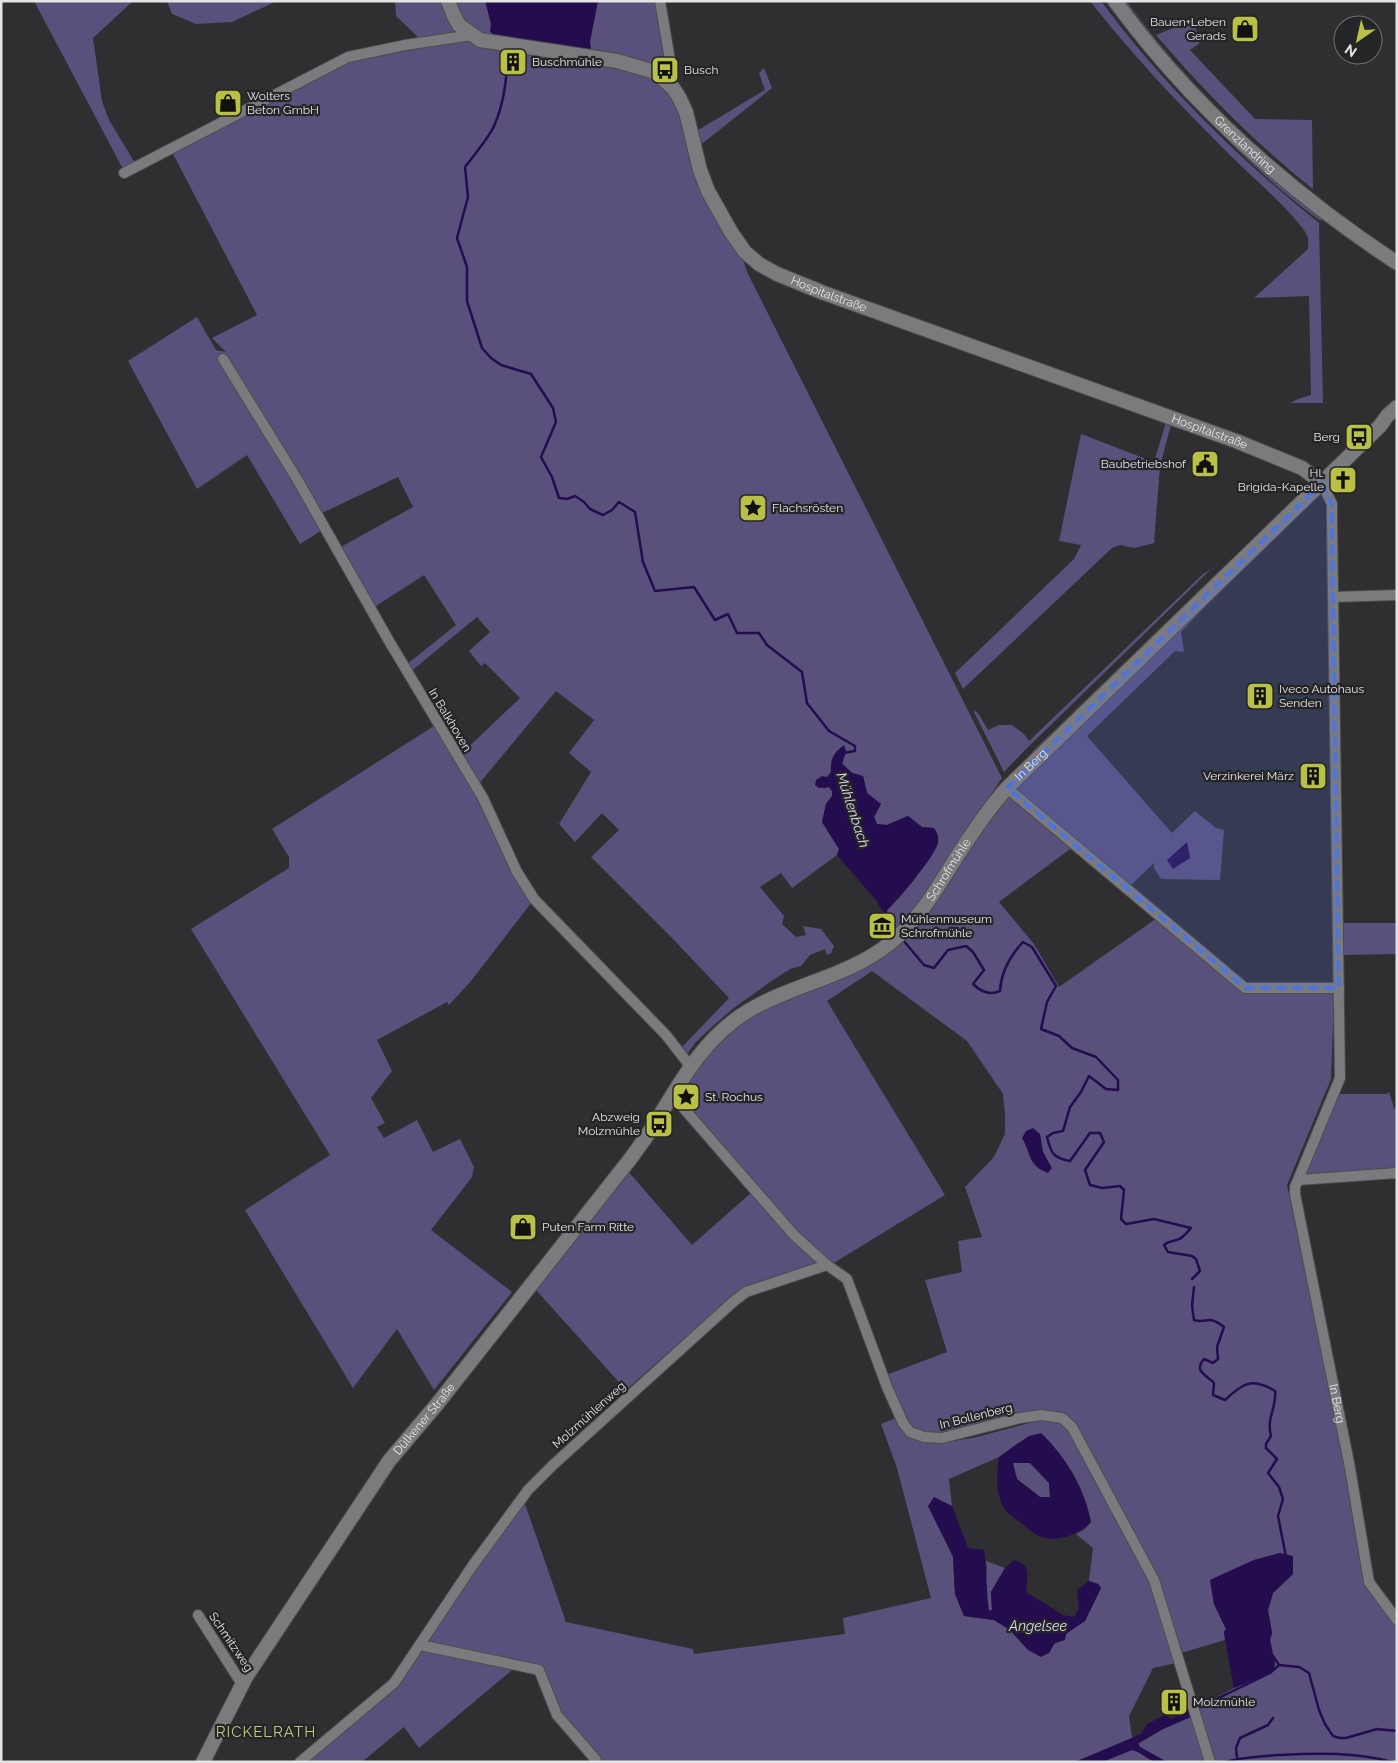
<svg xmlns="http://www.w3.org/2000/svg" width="1398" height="1763" font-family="Raleway,sans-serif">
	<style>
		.green { fill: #59517b; fill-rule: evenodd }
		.water { fill: #240d4e; fill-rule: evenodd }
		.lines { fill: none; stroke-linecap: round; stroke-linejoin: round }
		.stream { stroke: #240d4e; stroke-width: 2.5 }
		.street-casing { stroke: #4c4c4e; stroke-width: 12 }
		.secondary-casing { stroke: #4c4c4e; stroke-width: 16 }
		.street { stroke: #7b7b7e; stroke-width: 10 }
		.secondary { stroke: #7b7b7e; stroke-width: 14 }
		.marked { fill: #4f74db; fill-opacity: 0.2; stroke: #4f74db; stroke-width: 4; stroke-dasharray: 10 6; stroke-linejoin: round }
		.labels { text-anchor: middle; stroke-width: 4.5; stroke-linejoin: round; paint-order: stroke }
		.poi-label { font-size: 12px; fill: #e4e4e5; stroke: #252427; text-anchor: start }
		.street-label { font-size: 12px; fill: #e4e4e5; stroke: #252427 }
		.water-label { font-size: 14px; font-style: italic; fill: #dfdcf1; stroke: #252427 }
		.quarter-label { font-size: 15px; letter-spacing: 1px; fill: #c4ca7d; stroke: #252427 }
	</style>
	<rect width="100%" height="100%" fill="#2f2e31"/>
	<path class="green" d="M 34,1 L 133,1 L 93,38 L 102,101 L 109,120 L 135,163 L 123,169 Z
		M 167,1 L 277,1 L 232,22 L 196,24 L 172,14 Z
		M 395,1 L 655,1 L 664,58 L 658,59 L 652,66 L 670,91 L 743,259 L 747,272 L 1002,778 L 915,907 L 894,931 L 884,913 C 906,893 923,868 938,843 L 934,828 L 922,827 L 908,816 L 887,825 L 877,824 L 874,817 L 881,804 L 867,793 L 863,776 L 852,773 L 842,763 L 846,751 L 827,777 L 823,789 L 829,787 L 832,791 L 832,796 L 826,804 L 822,822 L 839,849 L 837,855 L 792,888 L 781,873 L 760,887 L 784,916 L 782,924 L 796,937 L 806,935 L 803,926 L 821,929 L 834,946 L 831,953 L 827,955 L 825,949 L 810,955 L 801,966 L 790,969 L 773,980 L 735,1007 L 714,1025 L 696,1042 L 687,1054 L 681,1048 L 729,998 L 672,938 L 591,857 L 619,830 L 602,813 L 575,842 L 559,824 L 591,772 L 569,753 L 594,720 L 556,691 L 478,785 L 459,756 L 520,698 L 485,663 L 481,666 L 469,651 L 490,632 L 477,617 L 409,673 L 406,665 L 456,625 L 424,575 L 373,608 L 339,548 L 413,507 L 398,477 L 320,514 L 327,527 L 300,544 L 247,455 L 197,489 L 128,361 L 197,317 L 216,350 L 226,352 L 212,338 L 257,315 L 172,152 L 351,62 L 425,47 L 420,39 L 396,16 Z
		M 1090,1 L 1101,1 C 1163,85 1238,158 1319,223 L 1323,403 L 1290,403 L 1298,399 L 1311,395 L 1309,296 L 1254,298 L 1308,249 C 1309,237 1308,235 1300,225 C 1276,196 1246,172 1220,145 C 1174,99 1130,52 1090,1 Z
		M 1105,1 L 1109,1 L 1321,217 L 1321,221 C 1277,190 1239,152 1202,114 C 1167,78 1135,41 1105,1 Z
		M 1122,1 L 1126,1 C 1178,72 1242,138 1312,192 L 1309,194 L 1298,186 L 1195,90 Z
		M 1193,20 L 1200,43 L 1190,50 L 1255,119 L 1312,120 L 1313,189 C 1255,143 1204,91 1156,35 Z
		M 764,68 L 772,88 L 698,147 L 695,132 L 765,90 L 759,73 Z
		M 1167,419 L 1172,421 L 1160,466 L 1154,543 L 1135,548 L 1120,545 L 1112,548 L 963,689 L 955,673 L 1074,559 L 1081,545 L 1059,541 L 1081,434 L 1154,462 Z
		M 1219,565 L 1208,572 L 1023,752 L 1004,772 L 973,710 L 978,713 L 988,730 L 999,725 L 1012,725 L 1024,734 L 1029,741 L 1203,574 Z
		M 1222,572 L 1028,760 L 1028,757 L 1036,748 L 1214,576 Z
		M 1202,604 L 1205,607 L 1181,632 L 1184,652 L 1175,651 L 1087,736 L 1172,833 L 1195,811 L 1216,828 L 1224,830 L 1220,880 L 1161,879 L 1154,868 L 1154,863 L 1132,884 L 1125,884 L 1014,789 Z
		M 434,726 L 479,798 L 532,902 L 471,981 L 449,1005 L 447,1002 L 377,1040 L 392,1071 L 371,1098 L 385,1123 L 377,1127 L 384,1138 L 417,1120 L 433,1152 L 460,1139 L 474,1167 L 472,1177 L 431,1230 L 512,1292 L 434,1390 L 397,1329 L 353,1388 L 245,1210 L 330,1155 L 191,929 L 289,868 L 289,857 L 272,829 Z
		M 1008,795 L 1074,846 L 999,902 L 1034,944 L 1059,987 L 1157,918 L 1242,991 L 1329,991 L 1334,996 L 1331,1079 L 1287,1185 L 1318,1329 L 1361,1541 L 1367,1582 L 1397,1623 L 1397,1762 L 1213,1762 L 1198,1712 L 1199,1707 L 1234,1688 L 1268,1674 L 1275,1664 L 1270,1640 L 1272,1633 L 1268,1610 L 1273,1593 L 1293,1574 L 1280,1553 L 1254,1560 L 1210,1580 L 1214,1604 L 1226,1629 L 1224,1632 L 1225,1640 L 1181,1653 L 1160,1581 L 1075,1424 L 1049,1411 L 1029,1411 L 937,1436 L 919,1433 L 909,1427 L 886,1375 L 947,1352 L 925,1280 L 962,1272 L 958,1241 L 982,1237 L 965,1187 L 994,1157 L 1005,1134 L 1005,1115 L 1003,1094 L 967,1041 L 872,971 L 827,1001 L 945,1195 L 832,1264 L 796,1234 L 683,1100 L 680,1094 L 682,1083 L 740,1020 L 890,950 Z
		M 1341,923 L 1397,923 L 1397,954 L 1342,955 Z
		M 1389,1092 L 1394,1108 L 1397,1109 L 1397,1171 L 1309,1176 L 1306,1172 L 1307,1168 L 1337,1094 L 1386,1094 Z
		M 627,1170 L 692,1245 L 752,1192 L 817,1261 L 816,1266 L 746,1289 L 689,1334 L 626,1390 L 536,1290 Z
		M 896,1418 L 918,1439 L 938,1443 L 973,1438 L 1048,1418 L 1061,1421 L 1070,1430 L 1152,1580 L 1177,1663 L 1153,1668 L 1129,1716 L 1132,1738 L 1075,1762 L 591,1762 L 558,1719 L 538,1672 L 517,1666 L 419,1748 L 404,1727 L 362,1762 L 304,1762 L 395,1684 L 524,1501 L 566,1622 L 693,1649 L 694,1654 L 845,1634 L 843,1618 L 931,1598 L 897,1468 L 881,1424 ZM 1041,1434 C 1066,1457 1085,1488 1091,1522 L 1085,1529 L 1076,1534 L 1093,1548 L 1089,1581 L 1098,1584 L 1101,1588 L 1085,1621 L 1065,1634 L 1059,1642 L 1028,1650 L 1010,1630 L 994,1620 L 964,1616 L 955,1594 L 953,1557 L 928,1506 L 935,1498 L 952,1506 L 949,1479 L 999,1457 L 1018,1443 Z
		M 1012,1463 L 1030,1463 L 1049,1483 L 1050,1497 L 1040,1497 L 1017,1479 Z
		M 986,1561 L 1005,1568 L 991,1592 L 992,1610 L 989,1611 L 985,1587 L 987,1569 Z
		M 1193,1716 L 1206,1762 L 1167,1762 L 1140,1747 L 1138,1744 L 1163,1729 Z
		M 1132,1750 L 1138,1752 L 1154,1762 L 1102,1762 Z"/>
	<path class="water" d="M 485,1 L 598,1 L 590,42 L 591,49 L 580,49 L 493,35 L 490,31 L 491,24 Z
		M 844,745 L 846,751 L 842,764 L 852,773 L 863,776 L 867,793 L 881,804 L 874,817 L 877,824 L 887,825 L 908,816 L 922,827 L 934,828 C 937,832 939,837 938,843 C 934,858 897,901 884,913 L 875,899 L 837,855 L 839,849 L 822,822 L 826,804 L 832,796 L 832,791 L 829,787 L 819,788 L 815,785 L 816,780 L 822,776 L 827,777 L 831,773 C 830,760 833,753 844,745 Z
		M 1187,842 L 1190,858 L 1173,869 L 1167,860 Z
		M 1033,1128 L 1040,1134 L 1043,1152 L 1052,1168 L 1048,1173 C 1028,1166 1031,1153 1022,1138 L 1026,1131 Z
		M 1041,1433 C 1066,1457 1084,1488 1091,1522 C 1080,1534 1057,1543 1042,1537 C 1033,1534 1027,1528 1020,1522 C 1014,1518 1006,1513 1003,1506 C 995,1490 997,1475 999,1457 L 1029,1436 ZM 1013,1463 L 1030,1463 L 1049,1483 L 1050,1497 L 1040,1497 L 1017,1479 Z
		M 934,1497 L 952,1506 L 968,1548 L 984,1550 C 987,1570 986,1590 989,1611 L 992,1610 L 991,1592 L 1005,1568 L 1014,1560 C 1032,1565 1027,1576 1026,1592 L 1063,1615 L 1074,1617 L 1079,1608 L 1077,1590 L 1089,1581 L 1098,1584 L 1101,1588 L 1085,1621 L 1066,1634 L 1065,1640 L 1055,1643 L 1049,1653 L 1041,1657 L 1028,1650 L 1010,1630 L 994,1620 L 964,1616 L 955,1594 L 953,1556 L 928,1506 Z
		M 1280,1553 L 1293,1556 L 1293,1574 L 1273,1593 L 1268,1610 L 1272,1633 L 1270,1640 L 1275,1664 L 1274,1669 L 1268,1674 L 1234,1688 L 1225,1640 L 1224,1632 L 1226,1629 L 1214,1604 L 1210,1580 L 1254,1560 Z
		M 1191,1708 L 1193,1716 L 1163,1729 L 1138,1743 L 1140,1747 L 1167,1762 L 1154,1762 L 1138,1752 L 1132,1750 L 1102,1762 L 1075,1762 L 1141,1734 L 1147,1724 L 1165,1715 L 1171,1719 Z"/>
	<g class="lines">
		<path class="stream" d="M 508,49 C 507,74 505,102 494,126 C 488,139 474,155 465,167 L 468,197 L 457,238 L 467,267 L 467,301 L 482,348 L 491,358 L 501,365 L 531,374 L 553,408 L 556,422 L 541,457 L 552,477 L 559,498 L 567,499 L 575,496 L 584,502 L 590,509 L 603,515 L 612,510 L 619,502 L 635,512 L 643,562 L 655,591 L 694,587 L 715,620 L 728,614 L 737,633 L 759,633 L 767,645 L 802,672 L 807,703 L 829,731 L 855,746 L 855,751 L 843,753
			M 886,909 L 886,914 L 894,929
			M 903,940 L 924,965 L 934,968 L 948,950 L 966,946 L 973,952 L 984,970 L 973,984 C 980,991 989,996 1000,991 C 1001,972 1010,956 1023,942 L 1032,947 L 1056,986 L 1047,1002 L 1041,1029 L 1059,1036 L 1072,1048 L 1096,1057 L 1118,1080 L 1118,1090 L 1106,1089 L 1089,1076 L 1081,1092 L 1070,1107 L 1063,1131 L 1053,1133 L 1047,1137 C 1051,1153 1053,1158 1070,1161 L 1090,1133 L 1100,1133 L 1104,1142 L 1085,1170 L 1090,1185 L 1102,1188 L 1120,1186 L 1124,1190 L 1121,1219 L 1126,1224 L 1154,1219 L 1191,1228 C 1187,1232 1184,1237 1179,1239 C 1173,1242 1169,1240 1164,1245 L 1168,1252 L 1192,1256 L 1196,1259 L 1200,1271 L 1192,1279
			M 1194,1287 L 1192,1306 L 1194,1320 C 1207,1324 1208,1314 1224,1327 L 1217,1347 L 1218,1359 L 1213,1363 L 1204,1359 C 1193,1372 1207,1375 1214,1383 L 1213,1395 L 1225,1400 C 1243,1383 1252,1377 1275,1391 C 1277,1407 1266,1418 1271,1436 L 1266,1444 L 1266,1448 L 1277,1459 L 1268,1473 L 1279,1487 L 1283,1499 L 1278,1516 L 1286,1557
			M 1279,1665 L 1299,1667 L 1309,1673 L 1319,1710 L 1325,1724 L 1333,1736 L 1340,1738 L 1346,1738 L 1377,1729 L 1397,1731
			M 1198,1708 L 1270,1673 L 1279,1665 L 1273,1656
			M 1237,1758 L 1236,1748 L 1240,1738 L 1268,1725 L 1273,1718
			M 1225,1762 C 1243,1757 1261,1756 1279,1755 C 1317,1753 1356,1752 1392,1762"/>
		<defs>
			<g id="street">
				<path d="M 660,1 L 673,78 L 668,84"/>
				<path d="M 124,173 L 348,57 L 405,45 L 472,35"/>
				<path d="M 223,359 L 297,479 L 389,641 L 483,798 L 517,872 L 534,899 L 666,1035 L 690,1066"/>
				<path id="s1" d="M 1322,483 L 1332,504 L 1332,522 L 1340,1078 L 1295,1187 L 1295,1194 L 1350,1468 L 1369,1582 L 1397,1620"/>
				<path d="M 1334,597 L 1397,595"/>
				<path d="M 1007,788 L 1245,988 L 1339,988"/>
				<path d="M 672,1095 L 794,1235 L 827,1265 L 847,1279 L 887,1387 L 903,1423 L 910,1432 L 924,1437 L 942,1438 L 1020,1418 L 1041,1415 L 1062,1418 L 1072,1427 L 1154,1580 L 1210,1762"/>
				<path d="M 1298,1180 L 1397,1173"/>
				<path d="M 198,1615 L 238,1678 L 243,1682"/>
				<path d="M 420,1645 L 539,1670 L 557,1715 L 596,1760"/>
				<path d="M 300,1762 L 394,1683 L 473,1565 L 528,1490 L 553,1465 L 733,1302 L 746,1292 L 827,1265"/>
			</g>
			<g id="secondary">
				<path id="s2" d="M 448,1 L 454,16 L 459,25 L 480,40 L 617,61 L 655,72 L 673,88 L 679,97 L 686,112 L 700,170 L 708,191 L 731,232 L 745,252 L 759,264 L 777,274 L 824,293 L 1236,441 L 1302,468 L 1322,483"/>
				<path id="s3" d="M 1115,1 C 1191,105 1289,192 1397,263"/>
				<path id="s4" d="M 203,1762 L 246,1677 L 389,1461 L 438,1403 L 631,1158 C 640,1146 649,1133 657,1120 C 682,1079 705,1037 748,1011 C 793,984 847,977 889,944 C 917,922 935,892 954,861 C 970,836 987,810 1007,788 L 1380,426 L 1387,416 L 1397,407"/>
			</g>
		</defs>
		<use href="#street" class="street-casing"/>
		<use href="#secondary" class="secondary-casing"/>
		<use href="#street" class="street"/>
		<use href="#secondary" class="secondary"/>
	</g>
	<path class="marked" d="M 1322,483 L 1332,504 L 1332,522 L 1339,988 L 1245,988 L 1007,788 Z"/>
	<defs>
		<symbol id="shop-square" viewBox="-11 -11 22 22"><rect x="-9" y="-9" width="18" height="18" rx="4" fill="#b9c046" stroke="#252427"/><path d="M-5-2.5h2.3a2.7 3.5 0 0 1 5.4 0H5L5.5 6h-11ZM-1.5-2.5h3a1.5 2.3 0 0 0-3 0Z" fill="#111"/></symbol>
		<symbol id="building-square" viewBox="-11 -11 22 22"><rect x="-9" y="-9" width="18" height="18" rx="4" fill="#b9c046" stroke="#252427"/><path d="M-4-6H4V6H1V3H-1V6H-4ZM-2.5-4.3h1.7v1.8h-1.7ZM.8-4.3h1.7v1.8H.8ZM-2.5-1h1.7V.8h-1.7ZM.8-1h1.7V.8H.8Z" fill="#111"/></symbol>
		<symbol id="bus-square" viewBox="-11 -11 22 22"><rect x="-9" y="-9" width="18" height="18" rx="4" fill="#b9c046" stroke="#252427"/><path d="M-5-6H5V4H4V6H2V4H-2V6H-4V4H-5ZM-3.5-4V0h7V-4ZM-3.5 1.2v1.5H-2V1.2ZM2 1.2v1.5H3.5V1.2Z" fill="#111"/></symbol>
		<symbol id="civic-square" viewBox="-11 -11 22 22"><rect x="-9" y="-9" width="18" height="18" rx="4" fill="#b9c046" stroke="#252427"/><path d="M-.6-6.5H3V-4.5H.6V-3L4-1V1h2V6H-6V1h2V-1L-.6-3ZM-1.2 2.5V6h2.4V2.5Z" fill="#111"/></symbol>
		<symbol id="church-square" viewBox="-11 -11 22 22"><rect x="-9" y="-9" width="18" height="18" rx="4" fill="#b9c046" stroke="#252427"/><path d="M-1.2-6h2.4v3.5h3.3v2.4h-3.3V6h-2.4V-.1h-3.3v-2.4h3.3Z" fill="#111"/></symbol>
		<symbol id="sight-square" viewBox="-11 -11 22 22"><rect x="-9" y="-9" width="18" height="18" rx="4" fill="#b9c046" stroke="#252427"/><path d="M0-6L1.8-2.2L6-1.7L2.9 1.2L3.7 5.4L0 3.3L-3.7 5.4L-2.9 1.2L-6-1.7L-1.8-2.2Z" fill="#111"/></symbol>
		<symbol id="museum-square" viewBox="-11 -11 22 22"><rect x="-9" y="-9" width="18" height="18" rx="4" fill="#b9c046" stroke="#252427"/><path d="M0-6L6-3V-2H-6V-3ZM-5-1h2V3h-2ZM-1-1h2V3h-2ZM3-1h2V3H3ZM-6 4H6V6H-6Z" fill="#111"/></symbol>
	</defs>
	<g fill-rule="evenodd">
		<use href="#shop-square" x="1229" y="13" width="32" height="32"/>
		<use href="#building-square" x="497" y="46" width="32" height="32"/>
		<use href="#bus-square" x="649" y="54" width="32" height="32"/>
		<use href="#shop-square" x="212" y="87" width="32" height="32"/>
		<use href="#bus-square" x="1343" y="421" width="32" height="32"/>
		<use href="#civic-square" x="1189" y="448" width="32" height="32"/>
		<use href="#church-square" x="1327" y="464" width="32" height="32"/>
		<use href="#sight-square" x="737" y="492" width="32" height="32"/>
		<use href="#building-square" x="1244" y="680" width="32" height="32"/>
		<use href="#building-square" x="1297" y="760" width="32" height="32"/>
		<use href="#museum-square" x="866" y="910" width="32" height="32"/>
		<use href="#sight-square" x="670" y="1081" width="32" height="32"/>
		<use href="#bus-square" x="643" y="1108" width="32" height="32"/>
		<use href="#shop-square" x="507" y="1211" width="32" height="32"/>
		<use href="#building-square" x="1158" y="1686" width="32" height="32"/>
	</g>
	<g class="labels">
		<g class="poi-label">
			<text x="1226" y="26" text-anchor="end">Bauen+Leben<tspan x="1226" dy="14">Gerads</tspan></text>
			<text x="532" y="66">Buschmühle</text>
			<text x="684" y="74">Busch</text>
			<text x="247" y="100">Wolters<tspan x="247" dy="14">Beton GmbH</tspan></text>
			<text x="1340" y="441" text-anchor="end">Berg</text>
			<text x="1186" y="468" text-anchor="end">Baubetriebshof</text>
			<text x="1324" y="477" text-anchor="end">Hl.<tspan x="1324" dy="14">Brigida-Kapelle</tspan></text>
			<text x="772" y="512">Flachsrösten</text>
			<text x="1279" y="693">Iveco Autohaus<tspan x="1279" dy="14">Senden</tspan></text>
			<text x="1294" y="780" text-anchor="end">Verzinkerei März</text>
			<text x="901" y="923">Mühlenmuseum<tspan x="901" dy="14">Schrofmühle</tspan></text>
			<text x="705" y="1101">St. Rochus</text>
			<text x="640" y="1121" text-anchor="end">Abzweig<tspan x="640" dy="14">Molzmühle</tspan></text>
			<text x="542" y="1231">Puten Farm Ritte</text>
			<text x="1193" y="1706">Molzmühle</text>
		</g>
		<g class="street-label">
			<text dy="4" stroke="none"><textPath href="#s3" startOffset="194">Grenzlandring</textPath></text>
			<text dy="4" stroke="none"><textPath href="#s2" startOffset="530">Hospitalstraße</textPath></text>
			<text dy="4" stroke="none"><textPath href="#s2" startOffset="935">Hospitalstraße</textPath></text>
			<text transform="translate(450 720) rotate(59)" y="4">In Balkhoven</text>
			<text dy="4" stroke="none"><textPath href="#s4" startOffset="1318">In Berg</textPath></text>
			<text dy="4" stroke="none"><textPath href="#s4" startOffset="1184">Schrofmühle</textPath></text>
			<text dy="4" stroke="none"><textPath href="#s1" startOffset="936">In Berg</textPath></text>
			<text transform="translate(589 1415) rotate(-42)" y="4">Molzmühlenweg</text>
			<text transform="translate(976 1416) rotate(-14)" y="4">In Bollenberg</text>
			<text dy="4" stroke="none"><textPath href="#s4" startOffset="409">Dülkener Straße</textPath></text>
			<text transform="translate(231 1642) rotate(56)" y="4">Schmitzweg</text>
		</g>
		<g class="water-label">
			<text transform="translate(853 810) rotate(72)" y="5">Mühlenbach</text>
			<text x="1038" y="1631">Angelsee</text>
		</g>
		<g class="quarter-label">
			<text x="266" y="1737">RICKELRATH</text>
		</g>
	</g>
	<rect width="1398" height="1763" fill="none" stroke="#e4e4e5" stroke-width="5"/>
	<g transform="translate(1358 40) rotate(214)"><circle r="24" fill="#252427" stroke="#717173"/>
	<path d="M0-4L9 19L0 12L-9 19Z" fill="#b9c046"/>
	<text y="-8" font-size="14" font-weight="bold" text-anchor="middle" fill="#e4e4e5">N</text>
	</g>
</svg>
